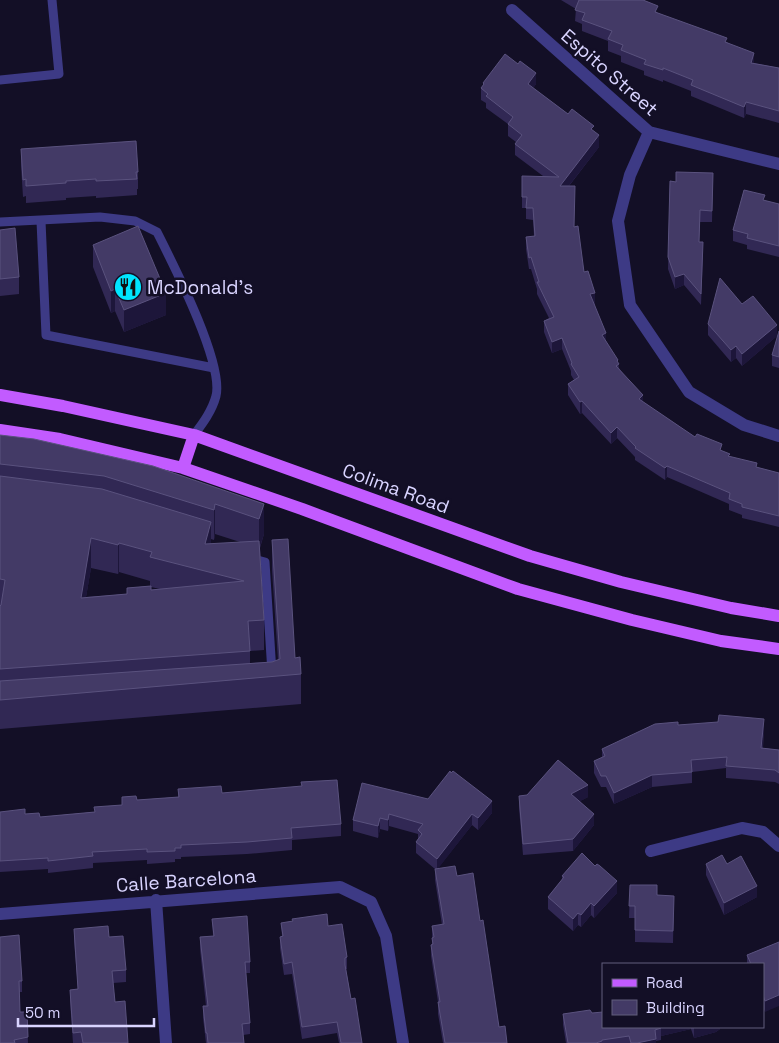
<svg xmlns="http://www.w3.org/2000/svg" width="779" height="1043" font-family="'Space Grotesk',sans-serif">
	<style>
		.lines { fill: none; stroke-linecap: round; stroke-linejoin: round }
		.lane { stroke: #3d3a85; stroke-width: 9 }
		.street { stroke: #3d3a85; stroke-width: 12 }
		.primary { stroke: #c25bff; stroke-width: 12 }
		.wall { fill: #312854; fill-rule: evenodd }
		.shaded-wall { fill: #1d163a }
		.building { fill: #433a66; stroke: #5a527e; fill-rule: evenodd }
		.labels { text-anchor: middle; stroke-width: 5; stroke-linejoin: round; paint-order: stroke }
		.street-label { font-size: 19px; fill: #d9d4ff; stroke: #130f26 }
		.poi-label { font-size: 19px; fill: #d9d4ff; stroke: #130f26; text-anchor: start }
	</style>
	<rect width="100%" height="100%" fill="#130f26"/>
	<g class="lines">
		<path class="lane" d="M 0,80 L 59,74 L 52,0
			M 41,221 L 46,335 L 214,368
			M 0,222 L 100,217 L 135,221 L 157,232 C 173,264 224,363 216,396 C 212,411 203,423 194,435
			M 249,558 L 265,562 L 272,673"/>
		<path class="street" d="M 512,10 L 649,132 L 779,164
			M 649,132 L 630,175 L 618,221 L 630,305 L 689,392 L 744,425 L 779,436
			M 651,851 L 742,828 L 763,832 L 779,846
			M 156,900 L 166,1043
			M 0,914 L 340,887 L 371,902 L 386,936 L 403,1043"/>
		<path class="primary" d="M 0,395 L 63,406 L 194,435 L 530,556 L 621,582 L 731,608 L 779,616
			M 0,430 L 60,439 L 183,468 L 302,509 L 518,589 L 632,620 L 721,641 L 779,649
			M 183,468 L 194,435"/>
	</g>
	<path class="wall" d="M 561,0 L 643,0 L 658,13 L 727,42 L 754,63 L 779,68 L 779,123 L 746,114 L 744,118 L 691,96 L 691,91 L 663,80 L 663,82 L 644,75 L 644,71 L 621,62 L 621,56 L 608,51 L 608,41 L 582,31 L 582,24 L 575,21 L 576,9 Z
		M 518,64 L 536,84 L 533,88 L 568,114 L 594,131 L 599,147 L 569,186 L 574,227 L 584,272 L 595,304 L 594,305 L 606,341 L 618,363 L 619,368 L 643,402 L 695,437 L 722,451 L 730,457 L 757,468 L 779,473 L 779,527 L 742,518 L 742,515 L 729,510 L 729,504 L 667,477 L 665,480 L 635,460 L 635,457 L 617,438 L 611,444 L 582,413 L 580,414 L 568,395 L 568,384 L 574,380 L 571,375 L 571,371 L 562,349 L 552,353 L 544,332 L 544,321 L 549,318 L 537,294 L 537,289 L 531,269 L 529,269 L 526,249 L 526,237 L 534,236 L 533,220 L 526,219 L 526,208 L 522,208 L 522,176 L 543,176 L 515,155 L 515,144 L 516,142 L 508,136 L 508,124 L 486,108 L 486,103 L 481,100 L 481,88 L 483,86 L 483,83 Z
		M 21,149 L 138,172 L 138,189 L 137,189 L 137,195 L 96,198 L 96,196 L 66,198 L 66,200 L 26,203 L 26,196 L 23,197 L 21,166 Z
		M 713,173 L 712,222 L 700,222 L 699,242 L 703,254 L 701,305 L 684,285 L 675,289 L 668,269 L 670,181 L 676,182 Z
		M 765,201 L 779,204 L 779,257 L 747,249 L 747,245 L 733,241 L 733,230 Z
		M 0,230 L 19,277 L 19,294 L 0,296 Z
		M 93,245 L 166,315 L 124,332 L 115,311 L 111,313 L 93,267 Z
		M 742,304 L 777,336 L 742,366 L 736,358 L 731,362 L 708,335 L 708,324 Z
		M 779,331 L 779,368 L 772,366 L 772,355 Z
		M 0,435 L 264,504 L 264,534 L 260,548 L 264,620 L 264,650 L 250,651 L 250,663 L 272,662 L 278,660 L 272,570 L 272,540 L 295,658 L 301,674 L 301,704 L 0,729 ZM 215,534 L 240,542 L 211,544 L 211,539 L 214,540 ZM 91,568 L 118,574 L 119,572 L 150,581 L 150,586 L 127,588 L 127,594 L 86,597 ZM 151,587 L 160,589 L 151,590 Z
		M 678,725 L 764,730 L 763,748 L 779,750 L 779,784 L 775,782 L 726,778 L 726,768 L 692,772 L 692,783 L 652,787 L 614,804 L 606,787 L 601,787 L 594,773 L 594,761 L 602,758 L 602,749 Z
		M 178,789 L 222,793 L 341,824 L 341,836 L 292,840 L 292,850 L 247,854 L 181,857 L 181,859 L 175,859 L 175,862 L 147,864 L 147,860 L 93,863 L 93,868 L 48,873 L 48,869 L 0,872 L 0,812 L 25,814 L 40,817 L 94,812 L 122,805 L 122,797 L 137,800 L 178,797 Z
		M 519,796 L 588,797 L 580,801 L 594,825 L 573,851 L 523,855 L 519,808 Z
		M 428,799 L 492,813 L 478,830 L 472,825 L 438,868 L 457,876 L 480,921 L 499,1027 L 507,1043 L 443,1043 L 438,1014 L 438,1002 L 431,956 L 431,945 L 432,945 L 432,926 L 442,925 L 435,880 L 435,869 L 416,853 L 416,842 L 418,839 L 418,834 L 389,826 L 388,831 L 380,829 L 378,838 L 353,831 L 353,820 Z
		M 706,864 L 727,864 L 757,897 L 724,915 L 706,875 Z
		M 562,876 L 617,893 L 594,918 L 591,915 L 581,927 L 578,925 L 573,931 L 548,909 L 548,897 L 562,880 Z
		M 630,885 L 657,895 L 674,896 L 673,943 L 635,942 L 635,918 L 629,918 Z
		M 212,919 L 250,962 L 250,973 L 246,973 L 250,1023 L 250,1034 L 243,1035 L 244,1043 L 206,1043 L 203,1018 L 203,1006 L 206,1006 L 200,949 L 200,937 L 213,936 Z
		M 281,923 L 328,926 L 347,957 L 347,969 L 346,969 L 351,999 L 362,1043 L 339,1043 L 337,1033 L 302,1039 L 292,974 L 284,975 L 280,948 L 280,937 L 282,936 Z
		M 74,929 L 109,937 L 126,970 L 126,982 L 113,983 L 115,1002 L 128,1043 L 73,1043 L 70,1001 L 70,990 L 78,989 L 74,941 Z
		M 0,937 L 22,981 L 22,992 L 19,992 L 20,1012 L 27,1012 L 28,1043 L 0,1043 Z
		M 779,942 L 765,1012 L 763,1007 L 763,964 L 747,964 L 747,955 Z
		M 592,1013 L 603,1027 L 722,1027 L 720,1027 L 720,1029 L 716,1032 L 694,1038 L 691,1029 L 661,1036 L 661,1040 L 656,1041 L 656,1043 L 566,1043 L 563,1025 L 563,1014 Z"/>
	<path class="shaded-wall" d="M 754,53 L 754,64 L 751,63 Z
		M 536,73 L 536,84 L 528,96 L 528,84 Z
		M 746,102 L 746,114 L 744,118 L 744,107 Z
		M 599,135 L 599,147 L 560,197 L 560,186 Z
		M 684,274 L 684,285 L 675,289 L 675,277 Z
		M 115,289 L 115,311 L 111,313 L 111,291 Z
		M 166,293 L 166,315 L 124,332 L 124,310 Z
		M 595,293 L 595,304 L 590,306 L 590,294 Z
		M 777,325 L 777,336 L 742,366 L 742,354 Z
		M 606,333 L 606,345 L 602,335 Z
		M 562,338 L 562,349 L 552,353 L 552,342 Z
		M 736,346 L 736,358 L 731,362 L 731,350 Z
		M 643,395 L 643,406 L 639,399 Z
		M 582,401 L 582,413 L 580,414 L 580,402 Z
		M 617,427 L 617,438 L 611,444 L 611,433 Z
		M 667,466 L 667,477 L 665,480 L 665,468 Z
		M 215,504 L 215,534 L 214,540 L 214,510 Z
		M 264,504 L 264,534 L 259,549 L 259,519 Z
		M 211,522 L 211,552 L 205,544 Z
		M 91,538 L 91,568 L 81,627 L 81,598 Z
		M 119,543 L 119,572 L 118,574 L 118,545 Z
		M 764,719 L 764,730 L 761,760 L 761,748 Z
		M 652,775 L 652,787 L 614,804 L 614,793 Z
		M 588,785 L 588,797 L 571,806 L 571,794 Z
		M 492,801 L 492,813 L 478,830 L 478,818 Z
		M 389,814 L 389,826 L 388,831 L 388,820 Z
		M 472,814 L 472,825 L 437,870 L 437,859 Z
		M 594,814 L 594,825 L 573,851 L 573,839 Z
		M 380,818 L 380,829 L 378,838 L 378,826 Z
		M 617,881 L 617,893 L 594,918 L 594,906 Z
		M 757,886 L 757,897 L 724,915 L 724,903 Z
		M 591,903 L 591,915 L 581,927 L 581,915 Z
		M 578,913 L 578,925 L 573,931 L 573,919 Z
		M 779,995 L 779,1006 L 765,1012 L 765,1001 Z
		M 661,1027 L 691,1027 L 691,1029 L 661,1036 Z
		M 694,1027 L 722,1027 L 720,1027 L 720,1029 L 716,1032 L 694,1038 Z
		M 656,1039 L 656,1043 L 637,1043 Z"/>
	<path class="building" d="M 579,0 L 643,0 L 658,6 L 655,12 L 727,38 L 725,42 L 754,53 L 751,63 L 779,68 L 779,111 L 746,102 L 744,107 L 691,85 L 693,80 L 663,68 L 663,70 L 644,64 L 646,60 L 621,50 L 623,45 L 608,39 L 612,31 L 582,20 L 585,13 L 575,10 Z
		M 505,54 L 518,64 L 520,61 L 536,73 L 528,84 L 568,114 L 572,109 L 594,126 L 591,129 L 599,135 L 560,186 L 575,186 L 574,227 L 578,226 L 584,272 L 588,271 L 595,293 L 590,294 L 606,333 L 602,335 L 618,360 L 617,361 L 619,364 L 616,366 L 643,395 L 639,399 L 695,437 L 697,434 L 722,444 L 720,450 L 730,454 L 728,456 L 757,463 L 756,467 L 779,473 L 779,516 L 742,507 L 742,504 L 729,499 L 730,493 L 667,466 L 665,468 L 635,448 L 636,447 L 617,427 L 611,433 L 582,401 L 580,402 L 568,384 L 579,377 L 571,364 L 572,363 L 562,338 L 552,342 L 544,321 L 554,317 L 537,282 L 539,282 L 531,257 L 529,258 L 526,237 L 535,236 L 533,208 L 526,208 L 527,197 L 522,197 L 522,176 L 559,177 L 515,144 L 522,135 L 508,124 L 513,117 L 486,96 L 488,94 L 481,88 L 484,84 L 483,83 Z
		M 136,141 L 138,172 L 136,172 L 137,179 L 96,181 L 96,179 L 66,181 L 66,183 L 26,186 L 26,179 L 23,180 L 21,149 Z
		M 676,172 L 713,173 L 712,211 L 700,210 L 699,242 L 703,242 L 701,294 L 684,274 L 675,277 L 668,257 L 670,181 L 676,182 Z
		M 744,190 L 765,195 L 763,200 L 779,204 L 779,246 L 747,238 L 748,234 L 733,230 Z
		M 138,226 L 166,293 L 124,310 L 115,289 L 111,291 L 93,245 Z
		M 15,228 L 19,277 L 0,279 L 0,230 Z
		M 720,278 L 742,304 L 753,296 L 777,325 L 742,354 L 736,346 L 731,350 L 708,324 Z
		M 779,331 L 779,357 L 772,355 Z
		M 0,435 L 34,439 L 153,466 L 264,504 L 259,519 L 215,504 L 214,510 L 104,476 L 0,464 Z
		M 0,476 L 102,489 L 211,522 L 205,544 L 259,541 L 264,620 L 248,621 L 250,651 L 0,669 L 0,606 L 1,605 L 5,580 L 0,579 ZM 91,538 L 118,545 L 119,543 L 152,552 L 150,557 L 244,581 L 151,590 L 151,586 L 127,588 L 127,594 L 81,598 Z
		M 288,539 L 295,658 L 300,657 L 301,674 L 0,700 L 0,681 L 272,662 L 280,659 L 272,540 Z
		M 719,715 L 764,719 L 761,748 L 779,750 L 779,773 L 775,770 L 726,766 L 727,757 L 691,760 L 692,772 L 652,775 L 614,793 L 606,776 L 601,776 L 594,761 L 605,756 L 602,749 L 655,724 L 678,722 L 678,725 L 718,722 Z
		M 558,760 L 588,785 L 571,794 L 594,814 L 573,839 L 523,844 L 519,796 L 527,795 Z
		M 450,771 L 451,773 L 453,771 L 492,801 L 478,818 L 472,814 L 437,859 L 416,842 L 422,834 L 418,830 L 423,824 L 389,814 L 388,820 L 380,818 L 378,826 L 353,820 L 362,783 L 428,799 Z
		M 337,780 L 341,824 L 291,828 L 292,838 L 247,842 L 181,845 L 181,848 L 175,848 L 175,851 L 147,852 L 147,849 L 92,852 L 93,856 L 48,861 L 48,858 L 0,861 L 0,812 L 25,809 L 25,814 L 39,813 L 40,817 L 95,812 L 94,807 L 122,805 L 122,797 L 136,796 L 137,800 L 179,797 L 178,789 L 221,786 L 222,793 L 302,786 L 301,782 Z
		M 582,853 L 595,866 L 597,864 L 600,866 L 617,881 L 594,906 L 591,903 L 581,915 L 578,913 L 573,919 L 548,897 L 564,877 L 562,876 Z
		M 722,855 L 727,864 L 741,856 L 757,886 L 724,903 L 706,864 Z
		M 455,866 L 457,876 L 473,873 L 480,921 L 483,920 L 499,1027 L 505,1026 L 507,1043 L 445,1043 L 438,1002 L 440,1002 L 431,945 L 433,944 L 432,938 L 434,937 L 432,926 L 444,924 L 435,869 Z
		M 630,885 L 657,885 L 657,895 L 674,896 L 673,931 L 635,930 L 635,906 L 629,906 Z
		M 327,914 L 328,926 L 342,924 L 347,957 L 345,958 L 345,965 L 351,999 L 355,998 L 362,1043 L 341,1043 L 337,1022 L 302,1027 L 292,962 L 284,964 L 280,937 L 283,936 L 281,923 L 293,921 L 292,919 Z
		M 247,916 L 250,962 L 245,962 L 250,1023 L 242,1024 L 244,1043 L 208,1043 L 207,1033 L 206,1033 L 203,1006 L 208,1006 L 200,937 L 214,936 L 212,919 Z
		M 108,926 L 109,937 L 123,936 L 126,970 L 112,971 L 115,1002 L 125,1001 L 128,1043 L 83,1043 L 81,1032 L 73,1033 L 70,990 L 78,989 L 74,929 Z
		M 19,935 L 22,981 L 19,981 L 20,1012 L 27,1012 L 28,1037 L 14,1040 L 15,1043 L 0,1043 L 0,937 Z
		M 779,942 L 779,995 L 765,1001 L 763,995 L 763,964 L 751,964 L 747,955 Z
		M 590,1010 L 592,1013 L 603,1012 L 603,1027 L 661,1027 L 661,1028 L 655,1030 L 656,1039 L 637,1043 L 631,1043 L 629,1036 L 602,1040 L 602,1041 L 596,1043 L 568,1043 L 563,1014 Z"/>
	<defs>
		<symbol id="restaurant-disc" viewBox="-11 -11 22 22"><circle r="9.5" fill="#00e5ff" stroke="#130f26"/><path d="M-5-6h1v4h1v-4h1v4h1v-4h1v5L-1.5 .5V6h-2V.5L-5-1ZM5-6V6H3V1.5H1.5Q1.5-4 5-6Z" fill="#111"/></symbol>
	</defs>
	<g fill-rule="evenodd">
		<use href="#restaurant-disc" x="112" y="271" width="32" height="32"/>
	</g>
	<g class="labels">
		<g class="street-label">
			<text transform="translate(610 72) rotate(41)" y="7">Espito Street</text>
			<text transform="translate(396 488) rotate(20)" y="7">Colima Road</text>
			<text transform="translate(186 880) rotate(-4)" y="7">Calle Barcelona</text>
		</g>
		<g class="poi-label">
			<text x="147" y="294">McDonald's</text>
		</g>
	</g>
	<rect x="602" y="963" width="162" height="65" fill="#130f26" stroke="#625e7d"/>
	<rect x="612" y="979" width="25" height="8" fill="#c25bff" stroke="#625e7d"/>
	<text x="646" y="988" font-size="15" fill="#d9d4ff">Road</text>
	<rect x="612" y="1000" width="25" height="15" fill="#433a66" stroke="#625e7d"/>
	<text x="646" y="1013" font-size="15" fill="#d9d4ff">Building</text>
	<path d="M18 1018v8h136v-8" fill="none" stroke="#d9d4ff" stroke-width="2.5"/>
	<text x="25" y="1018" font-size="15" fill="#d9d4ff" stroke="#130f26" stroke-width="4" paint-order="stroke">50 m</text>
</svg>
